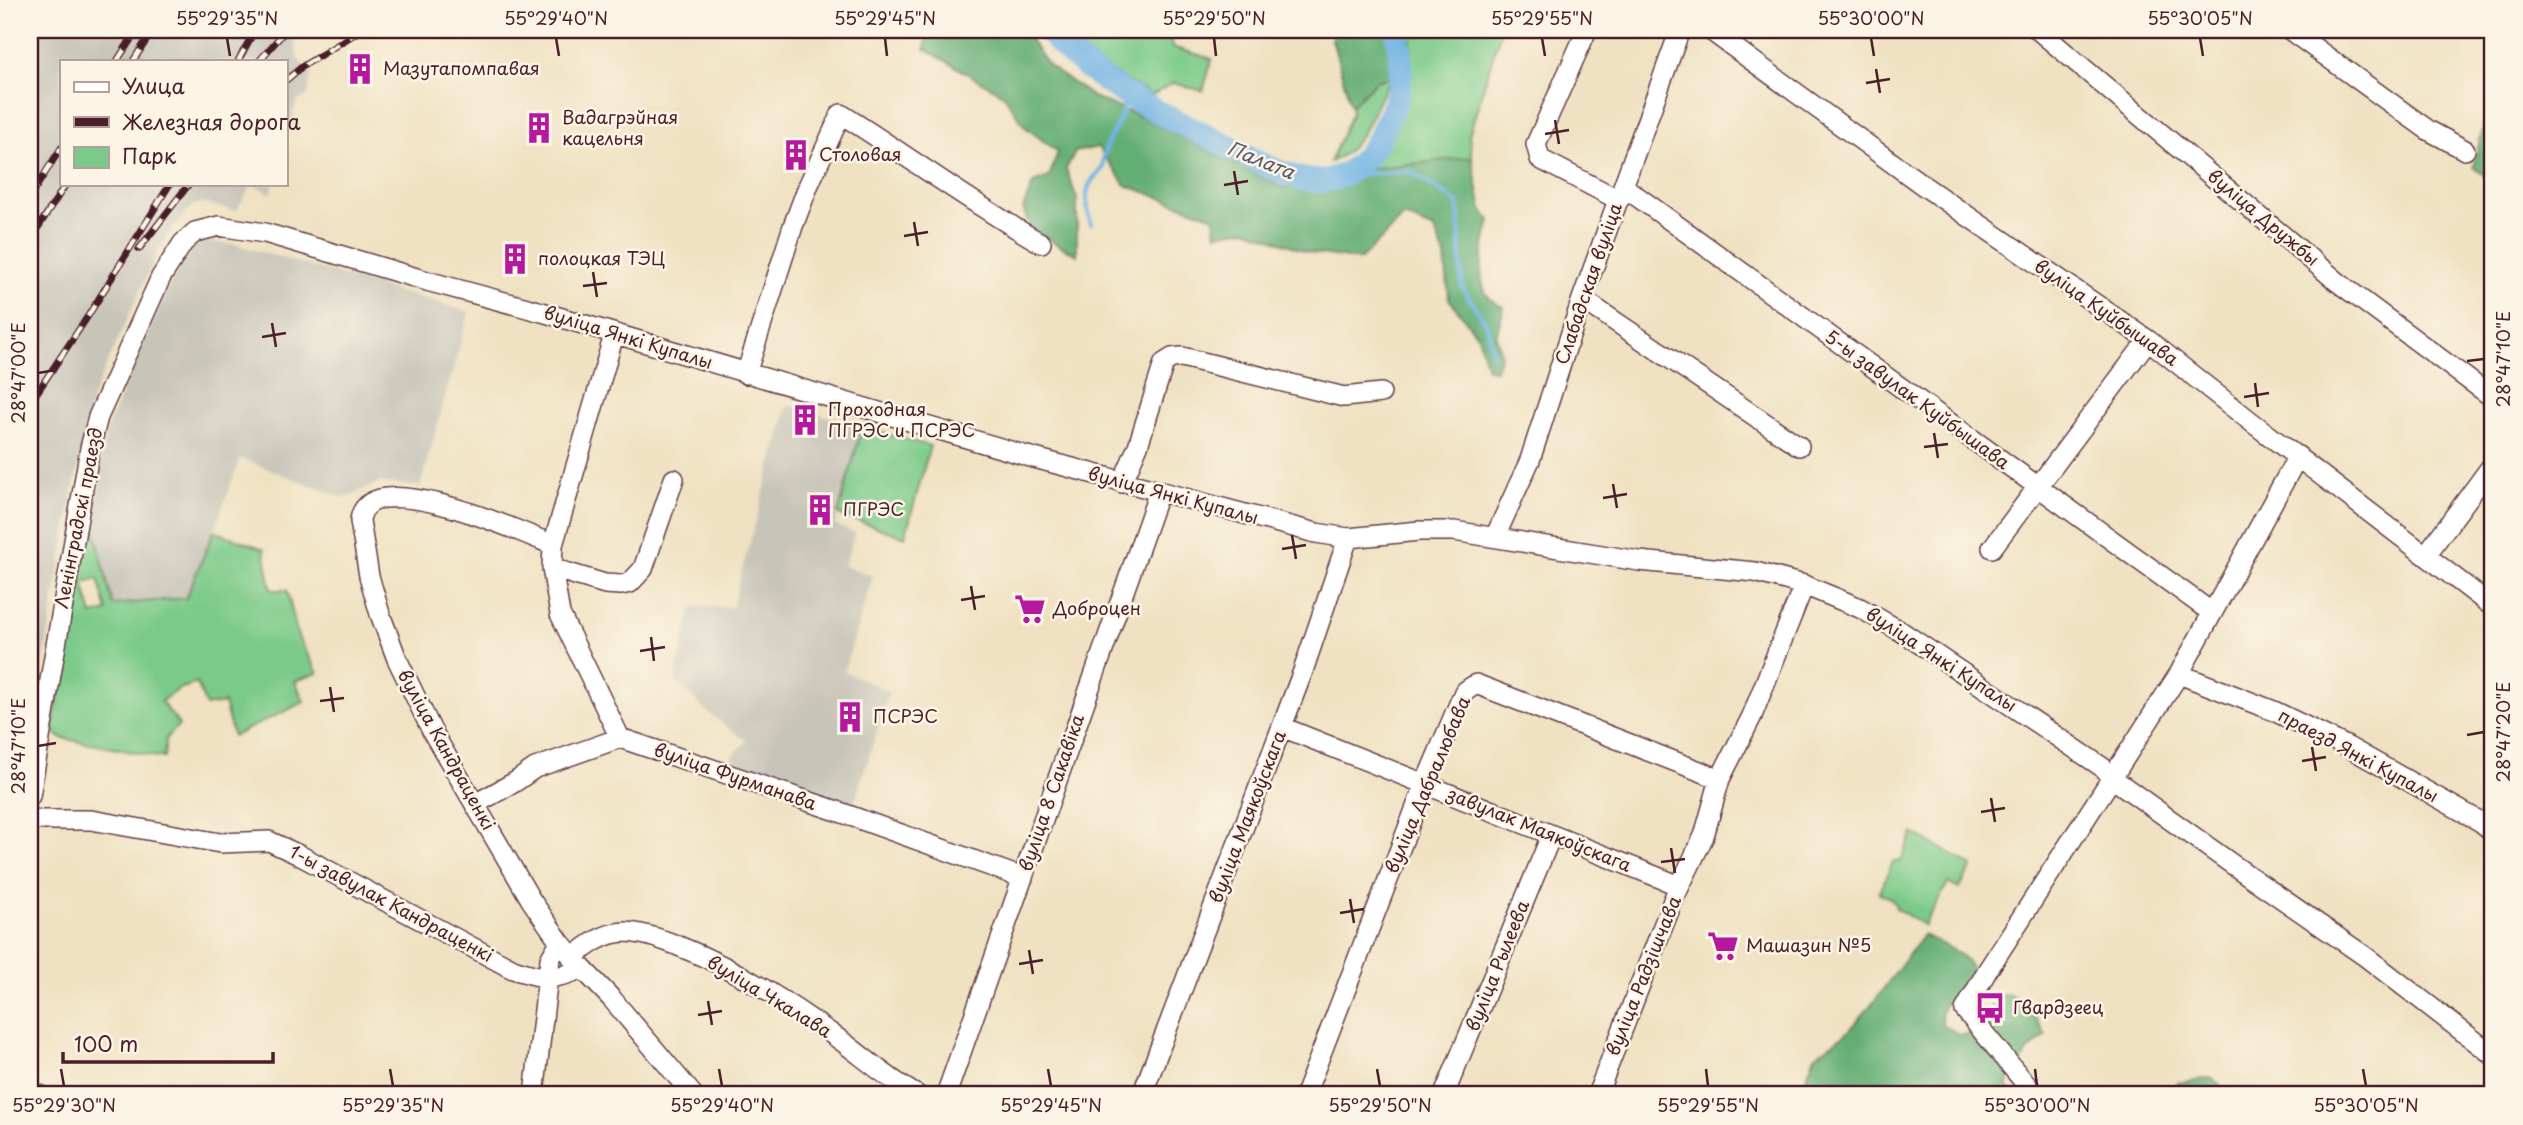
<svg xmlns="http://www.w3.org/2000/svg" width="2523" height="1125" font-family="'Playpen Sans',sans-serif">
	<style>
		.industrial { fill: #c7c4b8 }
		.green { fill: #7bca89; stroke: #62745a; stroke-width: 2; fill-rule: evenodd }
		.forest { fill: #64ae75; stroke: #576650; stroke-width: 2 }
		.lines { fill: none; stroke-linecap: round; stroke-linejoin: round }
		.stream { stroke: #6fb3e4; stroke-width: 4.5 }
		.river { stroke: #6fb3e4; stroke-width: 24 }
		.minor-casing { stroke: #633c42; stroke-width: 22 }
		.minor { stroke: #fff; stroke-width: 19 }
		.rail-casing { stroke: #4a1f2b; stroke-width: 7 }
		.rail { stroke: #fcf5e5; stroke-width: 4.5; stroke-dasharray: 13; stroke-linecap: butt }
		.ticks { fill: none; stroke: #4a1f2b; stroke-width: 2.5 }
		.labels { text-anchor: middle; stroke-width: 5; stroke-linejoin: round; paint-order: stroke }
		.poi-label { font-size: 18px; fill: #4a1f2b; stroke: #fcf5e5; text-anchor: start }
		.street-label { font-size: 18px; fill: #4a1f2b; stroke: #fcf5e5 }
		.water-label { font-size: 19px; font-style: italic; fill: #57536c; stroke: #fcf5e5 }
		.neatline { fill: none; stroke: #4a1f2b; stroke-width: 2.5 }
		.ticks-label { font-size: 18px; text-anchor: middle; fill: #4a1f2b }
	</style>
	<rect width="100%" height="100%" fill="#fcf5e5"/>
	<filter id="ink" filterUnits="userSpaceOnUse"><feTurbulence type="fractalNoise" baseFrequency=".0143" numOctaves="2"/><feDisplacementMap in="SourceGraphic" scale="14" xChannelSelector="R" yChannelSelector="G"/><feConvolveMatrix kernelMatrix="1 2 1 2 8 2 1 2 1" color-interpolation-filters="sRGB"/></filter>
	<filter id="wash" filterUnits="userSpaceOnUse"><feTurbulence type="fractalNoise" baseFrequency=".00686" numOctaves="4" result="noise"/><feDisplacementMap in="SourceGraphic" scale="28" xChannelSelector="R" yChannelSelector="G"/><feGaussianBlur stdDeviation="1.57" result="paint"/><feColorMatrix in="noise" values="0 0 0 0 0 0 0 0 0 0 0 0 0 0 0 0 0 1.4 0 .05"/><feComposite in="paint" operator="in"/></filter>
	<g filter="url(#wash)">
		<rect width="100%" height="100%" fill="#efe1c1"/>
		<path class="industrial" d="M 35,30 L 289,30 L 293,34 L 298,59 L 312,73 L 307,96 L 297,101 L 285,140 L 285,61 L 61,61 L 61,184 L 273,184 L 272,194 L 252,184 L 236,211 L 201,203 L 193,205 L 172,228 L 157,253 L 93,395 L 78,463 L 30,739 L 30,38 Z
			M 198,241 L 233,244 L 469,312 L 420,487 L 380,482 L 344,498 L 240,458 L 214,531 L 186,598 L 112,605 L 91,515 L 91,502 L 98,493 L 101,483 L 98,470 L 109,423 L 170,283 Z
			M 788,405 L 862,427 L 835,525 L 855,533 L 844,566 L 873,576 L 844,671 L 889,692 L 853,806 L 792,786 L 731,761 L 733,754 L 747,741 L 710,714 L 675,681 L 692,607 L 732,607 Z"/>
		<path class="green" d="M 1063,30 L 1123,30 L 1141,42 L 1171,40 L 1172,47 L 1212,59 L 1203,91 L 1173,83 L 1152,95 C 1118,77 1088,59 1063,30 Z
			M 1409,30 L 1501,30 L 1469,135 L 1472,157 L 1368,169 C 1391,125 1420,81 1409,30 Z
			M 1391,77 C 1372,107 1366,148 1330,162 L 1352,112 L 1351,106 L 1376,81 Z
			M 862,427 L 930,446 L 905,537 L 838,514 Z
			M 91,515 L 113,605 L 186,598 L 214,531 L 264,549 L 271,590 L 287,590 L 298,637 L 318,673 L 295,681 L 304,702 L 233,736 L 224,703 L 206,706 L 197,683 L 179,689 L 161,701 L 179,725 L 166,738 L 164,758 L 61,738 L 55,733 L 53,725 ZM 98,579 L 107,611 L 92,615 L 83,583 Z
			M 1913,833 L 1972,866 L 1959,889 L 1948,883 L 1924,925 L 1897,909 L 1892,899 L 1879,893 L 1893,862 L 1901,861 Z"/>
		<path class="forest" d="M 927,30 L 1023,30 L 1049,66 L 1093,97 L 1144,118 L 1281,187 L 1317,190 L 1345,184 L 1368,169 L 1472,157 L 1482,210 L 1490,220 C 1484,247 1468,296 1504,307 L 1496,336 L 1501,354 L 1496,370 L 1487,369 L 1478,336 L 1449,299 L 1445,256 L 1434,229 L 1404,216 L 1360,260 L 1308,252 L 1246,229 L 1216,234 L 1214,217 L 1125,185 L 1098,147 L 1075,152 L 1066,169 L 1077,199 L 1077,255 L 1031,230 L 1023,209 L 1033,183 L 1049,177 L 1058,152 L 1024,126 L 1004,95 L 925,49 Z
			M 1332,30 L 1387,31 L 1393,59 L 1391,77 L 1376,81 L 1351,106 L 1332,39 Z
			M 2493,112 L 2493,182 L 2473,167 L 2486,117 Z
			M 1923,935 C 1940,944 1979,956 1971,982 C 1969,988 1963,995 1960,1002 L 1946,1003 L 1941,1013 L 1942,1024 L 1960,1035 L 1976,1033 L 1999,996 L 2008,994 L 2030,1008 L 2046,1035 L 2029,1050 L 2006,1085 L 2015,1095 L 1799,1095 L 1815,1056 L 1849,1031 L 1873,1003 Z
			M 2211,1078 L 2220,1084 L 2213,1095 L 2157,1095 L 2159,1091 L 2173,1093 L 2177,1083 Z"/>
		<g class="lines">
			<path class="stream" d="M 1344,175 L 1410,171 L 1458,203 L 1462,287 L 1487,325 L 1493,355
				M 1091,224 C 1085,200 1082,186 1103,168 C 1102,147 1113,134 1121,116 C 1124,110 1124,101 1124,94"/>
			<path class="river" d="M 1047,30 C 1096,86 1163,115 1229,147 C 1254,160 1285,178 1313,181 C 1346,183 1368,159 1382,132 C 1401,93 1406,73 1396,30"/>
		</g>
	</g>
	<g filter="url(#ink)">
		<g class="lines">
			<defs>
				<path id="minor" d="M 1587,30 L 1536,144 L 1540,159 L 1619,200
					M 1710,30 L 1924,186 L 2148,340 L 2249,420 L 2493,607
					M 2038,30 L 2339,283 L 2493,398
					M 2290,30 L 2428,130 L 2465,150
					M 1624,187 L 2211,612
					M 1582,299 L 1799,446
					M 614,335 L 553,545 L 552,568 L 560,614 L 620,738 L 837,811 L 1023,878
					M 746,374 L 793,226 L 809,184 L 841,114 C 908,156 972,204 1041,243
					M 1122,483 L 1138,446 L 1164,363 L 1172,358 L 1182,357 L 1344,397 L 1381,393
					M 1495,537 L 1530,460 L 1582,299 L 1680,30
					M 553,545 C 524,533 365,461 360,521 L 369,576 L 380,614 L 397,659 L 433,733 L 531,900 L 560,942 L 582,968 L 612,999 L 693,1095
					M 1992,548 L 2148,340
					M 2426,555 L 2493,464
					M 552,568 L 605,584 L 621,585 L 630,583 L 643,569 L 674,479
					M 2179,674 L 2274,711 L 2348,747 L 2481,822 L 2493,832
					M 1282,727 L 1680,886
					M 30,796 L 90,448 L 98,417 L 161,277 L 183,243 L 195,232 L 219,226 L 265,233 L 427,281 L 542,312 L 1027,456 L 1316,533 L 1348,538 L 1419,531 L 1454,531 L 1639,561 L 1755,572 L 1804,585 L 1860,608 L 1902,632 L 2102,767 L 2112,778 L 2229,862 L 2366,957 L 2493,1055
					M 475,804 L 515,782 L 535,768 L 620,738
					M 30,820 L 91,820 L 220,843 L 269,841 L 299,855 L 513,969 C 541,978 554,982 582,968
					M 572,958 C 588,945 603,933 624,932 C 643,932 664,940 681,947 C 739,970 793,1006 843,1042 C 867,1060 891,1081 917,1095
					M 30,1094 L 40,1095
					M 534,1095 L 550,959 L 560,942
					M 946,1095 L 1159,492
					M 1142,1095 L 1303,671 L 1348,538
					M 1305,1095 L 1425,784 L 1464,692 L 1476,684 L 1720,779
					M 1444,1095 L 1551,836
					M 1597,1095 L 1674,898 L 1704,836 L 1720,779 L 1752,716 L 1804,585
					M 2035,1095 L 1965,1010 L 1987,971 L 2179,674 L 2298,456"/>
			</defs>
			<use href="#minor" class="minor-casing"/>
			<use href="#minor" class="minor"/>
			<defs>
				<path id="rail" d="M 117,61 L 137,30
					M 133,61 L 153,30
					M 238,61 L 255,30
					M 259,61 L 286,30
					M 285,81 L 303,66 L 361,30
					M 30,197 L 61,148
					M 30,240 L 66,184
					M 139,249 L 189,184
					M 30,403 L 88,316 L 170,184"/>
			</defs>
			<use href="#rail" class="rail-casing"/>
			<use href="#rail" class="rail"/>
		</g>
	</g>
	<path class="ticks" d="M 227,38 L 230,56M 556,38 L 559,56M 885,38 L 887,56M 1214,38 L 1216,56M 1542,38 L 1545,56M 1871,38 L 1874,56M 2200,38 L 2203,56M 1876,69 L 1880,93M 1866,83 L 1890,79M 1555,120 L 1559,144M 1545,134 L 1569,130M 1234,171 L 1238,195M 1224,185 L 1248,181M 914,222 L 918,246M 904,236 L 928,232M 593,272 L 597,297M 583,286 L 607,283M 272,323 L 276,347M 262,337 L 286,333M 2467,361 L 2484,359M 38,373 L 56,370M 2255,383 L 2258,407M 2244,397 L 2269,393M 1934,433 L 1938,458M 1924,447 L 1948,444M 1613,484 L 1617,508M 1603,498 L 1627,494M 1292,535 L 1296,559M 1282,549 L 1306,545M 971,586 L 975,610M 961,600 L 985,596M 651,637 L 654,661M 640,651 L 665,647M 330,687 L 334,712M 320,701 L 344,698M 2467,735 L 2484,732M 38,746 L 56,743M 2312,747 L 2316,771M 2302,761 L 2326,757M 1991,798 L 1995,822M 1981,812 L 2005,808M 1671,848 L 1675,873M 1661,862 L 1685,859M 1350,899 L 1354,923M 1340,913 L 1364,909M 1029,950 L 1033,974M 1019,964 L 1043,960M 708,1001 L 712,1025M 698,1015 L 722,1011M 61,1069 L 64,1086M 390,1069 L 393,1086M 719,1069 L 722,1086M 1048,1069 L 1051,1086M 1377,1069 L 1380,1086M 1706,1069 L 1708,1086M 2035,1069 L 2037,1086M 2363,1069 L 2366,1086"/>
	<defs>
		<symbol id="building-bare" viewBox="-9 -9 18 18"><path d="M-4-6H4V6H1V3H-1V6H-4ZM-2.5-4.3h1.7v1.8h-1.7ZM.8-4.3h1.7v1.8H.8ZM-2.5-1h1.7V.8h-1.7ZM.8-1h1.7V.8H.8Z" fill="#b5179e" stroke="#fcf5e5" stroke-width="2.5" paint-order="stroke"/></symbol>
		<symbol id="supermarket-bare" viewBox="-9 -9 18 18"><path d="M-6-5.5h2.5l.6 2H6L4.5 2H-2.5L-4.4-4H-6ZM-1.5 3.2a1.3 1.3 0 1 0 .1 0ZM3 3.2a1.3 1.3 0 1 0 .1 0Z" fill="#b5179e" stroke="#fcf5e5" stroke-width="2.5" paint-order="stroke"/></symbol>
		<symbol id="bus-bare" viewBox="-9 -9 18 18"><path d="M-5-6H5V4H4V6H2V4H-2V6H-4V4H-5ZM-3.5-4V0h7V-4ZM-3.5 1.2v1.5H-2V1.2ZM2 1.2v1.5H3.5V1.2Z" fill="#b5179e" stroke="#fcf5e5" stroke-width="2.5" paint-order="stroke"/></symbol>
	</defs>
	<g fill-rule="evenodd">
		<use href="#building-bare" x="338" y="47" width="44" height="44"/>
		<use href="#building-bare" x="517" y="106" width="44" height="44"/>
		<use href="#building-bare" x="774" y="133" width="44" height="44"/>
		<use href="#building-bare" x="493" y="237" width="44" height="44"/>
		<use href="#building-bare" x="783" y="398" width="44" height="44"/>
		<use href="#building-bare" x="798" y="488" width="44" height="44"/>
		<use href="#supermarket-bare" x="1008" y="587" width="44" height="44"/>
		<use href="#building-bare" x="828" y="695" width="44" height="44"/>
		<use href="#supermarket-bare" x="1701" y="924" width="44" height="44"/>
		<use href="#bus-bare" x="1968" y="986" width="44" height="44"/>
	</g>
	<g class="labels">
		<g class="poi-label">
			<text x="383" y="75">Мазутапомпавая</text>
			<text x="562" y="124">Вадагрэйная<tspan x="562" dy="21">кацельня</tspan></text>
			<text x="819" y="161">Столовая</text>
			<text x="538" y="265">полоцкая ТЭЦ</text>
			<text x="828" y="416">Проходная<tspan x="828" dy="21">ПГРЭС и ПСРЭС</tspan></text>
			<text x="843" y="516">ПГРЭС</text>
			<text x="1053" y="615">Доброцен</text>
			<text x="873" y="723">ПСРЭС</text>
			<text x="1746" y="952">Машазин №5</text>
			<text x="2013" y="1014">Гвардзеец</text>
		</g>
		<g class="street-label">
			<text transform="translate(2263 218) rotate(40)" y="6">вуліца Дружбы</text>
			<text transform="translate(1589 284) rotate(-71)" y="6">Слабадская вуліца</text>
			<text transform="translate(2106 313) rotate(35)" y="6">вуліца Куйбышава</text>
			<text transform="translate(628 338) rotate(17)" y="6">вуліца Янкі Купалы</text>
			<text transform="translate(1917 400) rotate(36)" y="6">5-ы завулак Куйбышава</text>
			<text transform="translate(1173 496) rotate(15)" y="6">вуліца Янкі Купалы</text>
			<text transform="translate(79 518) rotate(-79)" y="6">Ленінградскі праезд</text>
			<text transform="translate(1941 660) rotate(33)" y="6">вуліца Янкі Купалы</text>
			<text transform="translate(446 750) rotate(61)" y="6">вуліца Кандраценкі</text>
			<text transform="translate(2358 756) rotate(28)" y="6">праезд Янкі Купалы</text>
			<text transform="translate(735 777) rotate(19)" y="6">вуліца Фурманава</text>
			<text transform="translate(1428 785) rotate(-67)" y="6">вуліца Дабралюбава</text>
			<text transform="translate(1052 793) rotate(-71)" y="6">вуліца 8 Сакавіка</text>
			<text transform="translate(1248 817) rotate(-69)" y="6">вуліца Маякоўскага</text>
			<text transform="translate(1539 830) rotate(22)" y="6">завулак Маякоўскага</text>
			<text transform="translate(391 904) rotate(28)" y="6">1-ы завулак Кандраценкі</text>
			<text transform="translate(1498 966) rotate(-68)" y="6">вуліца Рылеева</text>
			<text transform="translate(1644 976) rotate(-68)" y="6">вуліца Радзішчава</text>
			<text transform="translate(769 997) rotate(31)" y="6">вуліца Чкалава</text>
		</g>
		<g class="water-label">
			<text transform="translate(1261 160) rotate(22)" y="7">Палата</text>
		</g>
	</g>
	<rect width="2523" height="1125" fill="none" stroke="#fcf5e5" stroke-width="77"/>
	<rect x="60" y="60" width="228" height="126" fill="#fcf5e5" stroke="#b59f9b" stroke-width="2"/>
	<rect x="74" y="82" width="35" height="10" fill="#ffffff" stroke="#b59f9b" stroke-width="2"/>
	<text x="122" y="94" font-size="21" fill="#4a1f2b">Улица</text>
	<rect x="74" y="117" width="35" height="10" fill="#4a1f2b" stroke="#b59f9b" stroke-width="2"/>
	<text x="122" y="130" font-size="21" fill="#4a1f2b">Железная дорога</text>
	<rect x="74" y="147" width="35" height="21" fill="#7bca89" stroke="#b59f9b" stroke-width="2"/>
	<text x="122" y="164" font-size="21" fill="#4a1f2b">Парк</text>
	<path d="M63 1052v10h210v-10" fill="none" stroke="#4a1f2b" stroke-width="3.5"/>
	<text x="74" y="1052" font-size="21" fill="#4a1f2b" stroke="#fcf5e5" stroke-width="5" paint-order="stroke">100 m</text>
	<rect x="38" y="38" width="2446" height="1048" class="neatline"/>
	<g class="ticks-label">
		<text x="227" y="25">55°29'35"N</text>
		<text x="556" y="25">55°29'40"N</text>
		<text x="885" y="25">55°29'45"N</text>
		<text x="1214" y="25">55°29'50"N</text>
		<text x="1542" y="25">55°29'55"N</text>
		<text x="1871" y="25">55°30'00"N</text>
		<text x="2200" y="25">55°30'05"N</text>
		<text transform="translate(2504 359) rotate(-90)" y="6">28°47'10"E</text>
		<text transform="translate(19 373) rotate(-90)" y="6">28°47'00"E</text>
		<text transform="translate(2504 732) rotate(-90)" y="6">28°47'20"E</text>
		<text transform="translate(19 746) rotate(-90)" y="6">28°47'10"E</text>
		<text x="64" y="1112">55°29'30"N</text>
		<text x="393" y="1112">55°29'35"N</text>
		<text x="722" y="1112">55°29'40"N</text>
		<text x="1051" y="1112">55°29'45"N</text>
		<text x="1380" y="1112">55°29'50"N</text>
		<text x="1708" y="1112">55°29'55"N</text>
		<text x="2037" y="1112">55°30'00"N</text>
		<text x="2366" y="1112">55°30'05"N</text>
	</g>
</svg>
